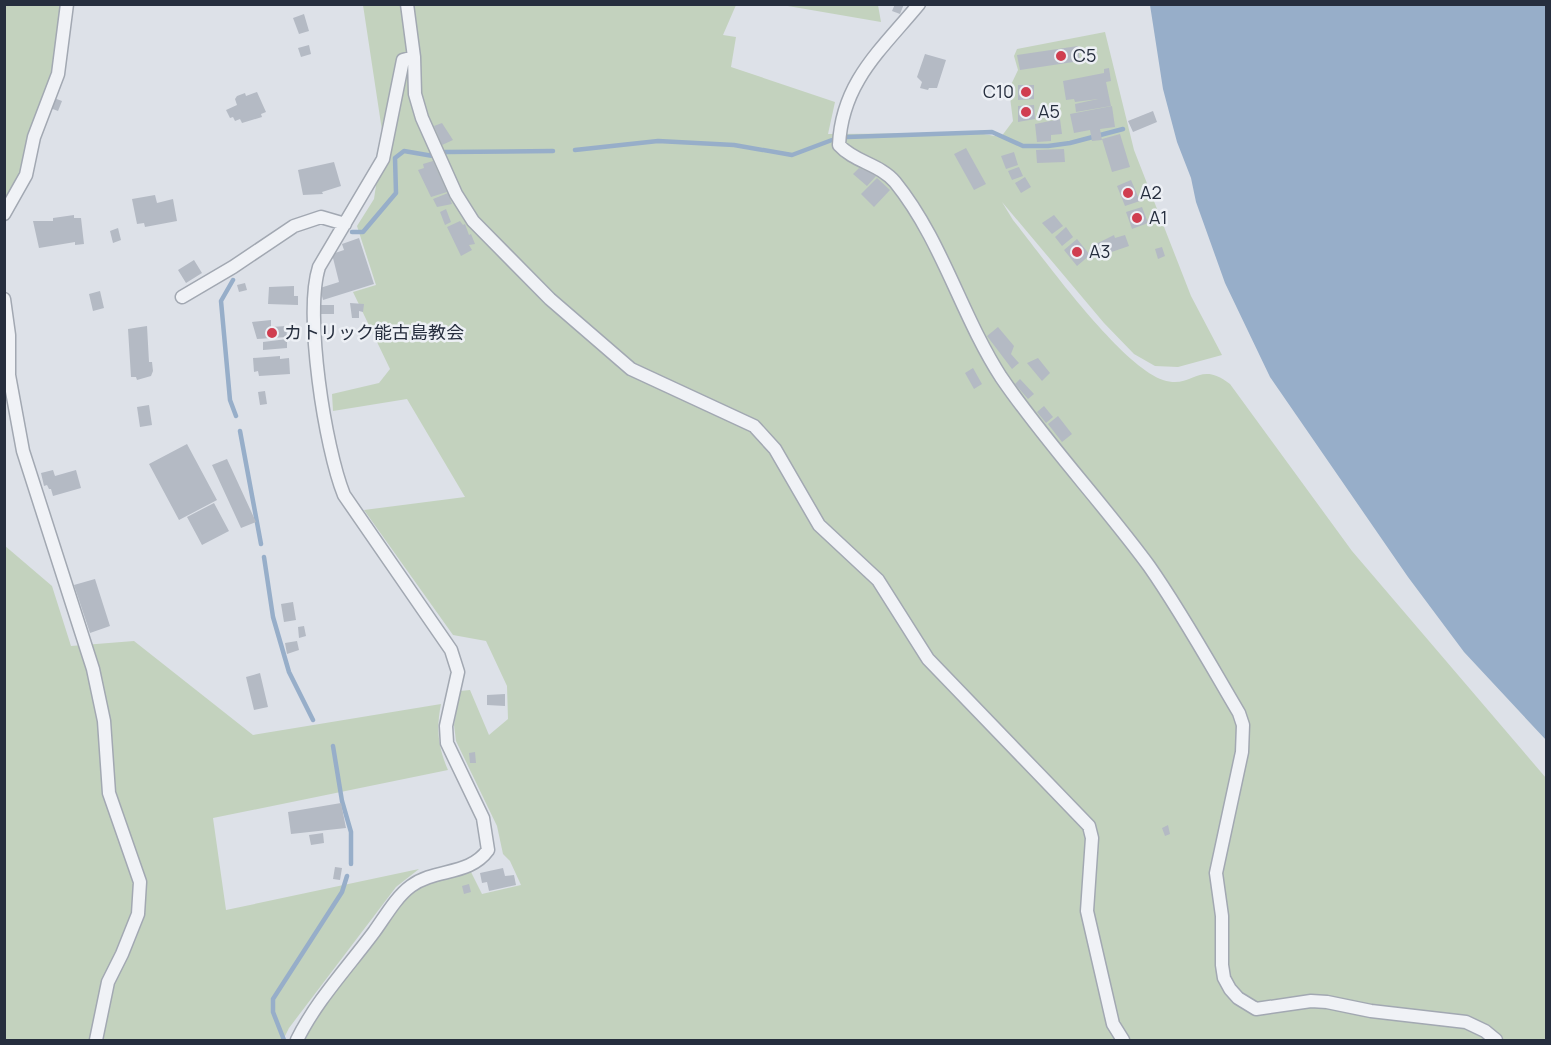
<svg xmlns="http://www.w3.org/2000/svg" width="1551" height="1045" font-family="Manrope,'Noto Sans JP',sans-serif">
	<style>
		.green { fill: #c3d2be }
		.water { fill: #97aec9 }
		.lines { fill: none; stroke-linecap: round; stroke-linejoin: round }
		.stream { stroke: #97aec9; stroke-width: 4.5 }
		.building { fill: #b4bac4 }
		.minor-casing { stroke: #a2a8b2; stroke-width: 15 }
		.minor { stroke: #f0f2f6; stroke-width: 12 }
		.poi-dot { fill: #d03e50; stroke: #edf0f5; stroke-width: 2 }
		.labels { text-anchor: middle; stroke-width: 5; stroke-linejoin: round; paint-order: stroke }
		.poi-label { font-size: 18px; fill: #262e3e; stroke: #edf0f5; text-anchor: start }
	</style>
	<rect width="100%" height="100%" fill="#dde1e8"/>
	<path class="green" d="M 5,5 L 62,5 L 57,63 L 25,170 L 5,208 Z
		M 363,5 L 736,5 L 723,35 L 736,37 L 731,67 L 835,102 L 828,134 L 978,133 L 1001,137 L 1013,121 L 1009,89 L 1018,70 L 1014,56 L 1017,49 L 1105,32 L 1134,150 L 1191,296 L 1222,355 L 1178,367 L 1155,366 L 1134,354 L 1104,323 L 1002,202 L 1013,220 C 1044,259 1120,365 1163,380 C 1193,390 1198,359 1230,384 L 1352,551 L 1546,778 L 1546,1040 L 304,1040 L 332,995 L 414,889 L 469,868 L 482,894 L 521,885 L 510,861 L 503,854 L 497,826 L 456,741 L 454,725 L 460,691 L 470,690 L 489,735 L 508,719 L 507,686 L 486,641 L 453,635 L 364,510 L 465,497 L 407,399 L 333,411 L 332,394 L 379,383 L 390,369 L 353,292 L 376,285 L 357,226 L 374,199 L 383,137 Z
		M 782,5 L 878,5 L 881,22 Z
		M 4,545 L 52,586 L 71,646 L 134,641 L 253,735 L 441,704 C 436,729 438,747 448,770 L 213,818 L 226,910 L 419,869 L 396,887 L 289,1028 L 283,1040 L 5,1040 Z"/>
	<path class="water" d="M 1150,5 L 1546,5 L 1546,740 L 1464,652 L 1408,577 L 1270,377 L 1225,283 L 1196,202 L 1191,178 L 1177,142 L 1163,89 Z"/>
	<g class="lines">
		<path class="stream" d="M 847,137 L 992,132 L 1023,146 L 1048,146 L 1070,143 L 1123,129
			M 575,150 L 658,141 L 734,145 L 792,155 L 832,140
			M 445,152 L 553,151
			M 352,232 L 363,232 L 396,193 L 395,158 L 404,151 L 433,156
			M 233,280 L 221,301 L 230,400 L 236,416
			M 240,431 L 261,544
			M 264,557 L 273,617 L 289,672 L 313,720
			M 333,746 L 342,801 L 351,832 L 351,864
			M 284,1040 L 273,1012 L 273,999 L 342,892 L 347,876"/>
	</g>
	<path class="building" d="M 895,4 L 904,4 L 900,14 L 892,11 Z
		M 304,14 L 309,31 L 299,34 L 293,18 Z
		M 309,45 L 311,54 L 301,57 L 298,48 Z
		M 1078,46 L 1080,61 L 1020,70 L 1017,55 Z
		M 925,54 L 946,60 L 937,88 L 929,88 L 928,90 L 920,88 L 922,82 L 917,77 Z
		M 1109,68 L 1111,81 L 1106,82 L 1111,106 L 1076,112 L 1075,104 L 1098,99 L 1075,102 L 1074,99 L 1066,100 L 1063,81 L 1104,73 L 1104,69 Z
		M 1018,85 L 1034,85 L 1034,99 L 1018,100 Z
		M 257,92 L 266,112 L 261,114 L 262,117 L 242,123 L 240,119 L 235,121 L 233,117 L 230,118 L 226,110 L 237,105 L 235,99 L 237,96 L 245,93 L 246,96 Z
		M 54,98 L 62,101 L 58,111 L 50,108 Z
		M 1034,105 L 1035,119 L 1018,122 L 1018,106 Z
		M 1112,106 L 1115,127 L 1100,129 L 1102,140 L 1092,141 L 1090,130 L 1074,133 L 1070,114 Z
		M 1153,111 L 1157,122 L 1133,132 L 1128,121 Z
		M 1060,119 L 1062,134 L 1051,135 L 1051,141 L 1037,142 L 1035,124 Z
		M 442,123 L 453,140 L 442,145 L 434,126 Z
		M 1120,134 L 1130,167 L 1112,172 L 1102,139 Z
		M 966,148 L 986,184 L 974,190 L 954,154 Z
		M 1064,149 L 1065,162 L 1037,163 L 1036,150 Z
		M 1014,152 L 1018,165 L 1006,169 L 1001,156 Z
		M 433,161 L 447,192 L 431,197 L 418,170 L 424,168 L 423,164 Z
		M 334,162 L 341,186 L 322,192 L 323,194 L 303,195 L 298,170 Z
		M 1019,167 L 1023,176 L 1012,180 L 1008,171 Z
		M 859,168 L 877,175 L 867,186 L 853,174 Z
		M 1025,177 L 1031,187 L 1021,193 L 1015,183 Z
		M 877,178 L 890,190 L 874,207 L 861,194 Z
		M 1131,180 L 1140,201 L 1125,206 L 1117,186 Z
		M 448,193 L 452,204 L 437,207 L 433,199 Z
		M 155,195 L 157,203 L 173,199 L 177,221 L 145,227 L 144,223 L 137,224 L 132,199 Z
		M 1142,207 L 1148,223 L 1132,229 L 1126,212 Z
		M 446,209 L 451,222 L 445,225 L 440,212 Z
		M 74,215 L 74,218 L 81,218 L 84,244 L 75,245 L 75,242 L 39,248 L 33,221 L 53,221 L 53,218 Z
		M 1054,215 L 1063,226 L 1052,234 L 1042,223 Z
		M 460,221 L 463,225 L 465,224 L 469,235 L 471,234 L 475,244 L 469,245 L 472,250 L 461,256 L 447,227 Z
		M 1066,227 L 1073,237 L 1062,246 L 1055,237 Z
		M 118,228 L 121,240 L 113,243 L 110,231 Z
		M 1114,235 L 1115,238 L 1125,235 L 1129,246 L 1097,257 L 1094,245 Z
		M 359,238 L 374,284 L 323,300 L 320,288 L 339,282 L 332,254 L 344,250 L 342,244 Z
		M 1077,239 L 1090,255 L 1077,266 L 1064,250 Z
		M 1162,247 L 1165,256 L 1158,259 L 1155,249 Z
		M 194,260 L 202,273 L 186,283 L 178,270 Z
		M 245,283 L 247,290 L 239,292 L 237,285 Z
		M 294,286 L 294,296 L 298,296 L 298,305 L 268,304 L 269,287 Z
		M 100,291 L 104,308 L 93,311 L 89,294 Z
		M 350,303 L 364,304 L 363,312 L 359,311 L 359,318 L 352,318 Z
		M 320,305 L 334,305 L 334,314 L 320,314 Z
		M 271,320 L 271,327 L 286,326 L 287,337 L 257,339 L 252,322 Z
		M 147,326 L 149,362 L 152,362 L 153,371 L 151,376 L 137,380 L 136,377 L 131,377 L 128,329 Z
		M 998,327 L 1014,346 L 1011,354 L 1019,363 L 1012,369 L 987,336 Z
		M 287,339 L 287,348 L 263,350 L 263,342 Z
		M 280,356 L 280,359 L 289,358 L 290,374 L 259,376 L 258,371 L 254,372 L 253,358 Z
		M 1038,358 L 1050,373 L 1042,381 L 1027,363 Z
		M 973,368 L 982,384 L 974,389 L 965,373 Z
		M 1020,379 L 1034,394 L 1028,399 L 1015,384 Z
		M 265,391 L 267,404 L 260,405 L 258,392 Z
		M 149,405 L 152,425 L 140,427 L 137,407 Z
		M 1044,406 L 1053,417 L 1046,423 L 1037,412 Z
		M 1058,416 L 1072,434 L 1062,442 L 1048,424 Z
		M 187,444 L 217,500 L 179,520 L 149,464 Z
		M 227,459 L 256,522 L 241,528 L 212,465 Z
		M 53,470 L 55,476 L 76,470 L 81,488 L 53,496 L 51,489 L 49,489 L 47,485 L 44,486 L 41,473 Z
		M 214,503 L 229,531 L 202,545 L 187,517 Z
		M 95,579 L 110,626 L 90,633 L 74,585 Z
		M 293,602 L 296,620 L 284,622 L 281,604 Z
		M 304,626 L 306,636 L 299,638 L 298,627 Z
		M 297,641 L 299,650 L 287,654 L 285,643 Z
		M 260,673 L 268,707 L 254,710 L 246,677 Z
		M 505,694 L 505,706 L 487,705 L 487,695 Z
		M 475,752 L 476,763 L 470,763 L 469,753 Z
		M 341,803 L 346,828 L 291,834 L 288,812 Z
		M 1168,825 L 1170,834 L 1165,836 L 1162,828 Z
		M 323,833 L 324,843 L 311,845 L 309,835 Z
		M 335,867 L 342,868 L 340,880 L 333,879 Z
		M 503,868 L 505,876 L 514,875 L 516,885 L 489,891 L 487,882 L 482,883 L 480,873 Z
		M 469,884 L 471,892 L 464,894 L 462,886 Z"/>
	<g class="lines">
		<defs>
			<path id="minor" d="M 407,4 L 414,57 L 415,94 L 422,118 L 456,194 L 473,221 L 550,299 L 631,369 L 754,426 L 775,449 L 819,525 L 878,580 L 928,659 L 1089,826 L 1092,838 L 1087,911 L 1113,1024 L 1123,1040
				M 919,4 C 881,50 842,82 839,145 C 854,162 880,164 895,182 C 942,240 961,315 1001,377 C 1046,443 1102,502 1149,566 C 1182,613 1210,664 1239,713 L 1243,725 L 1242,752 L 1216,873 L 1222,916 L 1222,965 L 1224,978 L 1230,989 L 1238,998 L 1256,1009 L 1311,1001 L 1327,1002 L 1371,1011 L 1466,1022 L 1485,1031 L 1496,1040
				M 4,214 L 26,175 L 34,137 L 58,74 L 67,4
				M 182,297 L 233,267 L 294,226 L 321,217 L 345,224
				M 4,299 L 9,335 L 9,375 L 23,451 L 93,669 L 104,721 L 109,793 L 140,882 L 138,914 L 122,954 L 108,982 L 96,1040
				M 297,1040 C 316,1001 348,967 374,932 C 385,917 396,897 411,886 C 436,868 469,876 488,850 L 483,818 L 447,743 L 446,726 L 458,672 L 451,650 L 344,495 C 325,448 304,314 319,267 L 383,159 L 403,60 L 414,57"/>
		</defs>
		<use href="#minor" class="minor-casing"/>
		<use href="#minor" class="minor"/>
	</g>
	<g class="poi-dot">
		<circle cx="1061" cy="56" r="6"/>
		<circle cx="1026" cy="92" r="6"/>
		<circle cx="1026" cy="112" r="6"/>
		<circle cx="1128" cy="193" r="6"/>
		<circle cx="1137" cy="218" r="6"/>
		<circle cx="1077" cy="252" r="6"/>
		<circle cx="272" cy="333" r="6"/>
	</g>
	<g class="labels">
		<g class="poi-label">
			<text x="1073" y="62">C5</text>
			<text x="1014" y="98" text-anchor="end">C10</text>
			<text x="1038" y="118">A5</text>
			<text x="1140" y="199">A2</text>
			<text x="1149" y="224">A1</text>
			<text x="1089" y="258">A3</text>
			<text x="284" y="339">カトリック能古島教会</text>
		</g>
	</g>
	<rect width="1551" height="1045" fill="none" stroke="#262e3e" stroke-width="12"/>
</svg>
